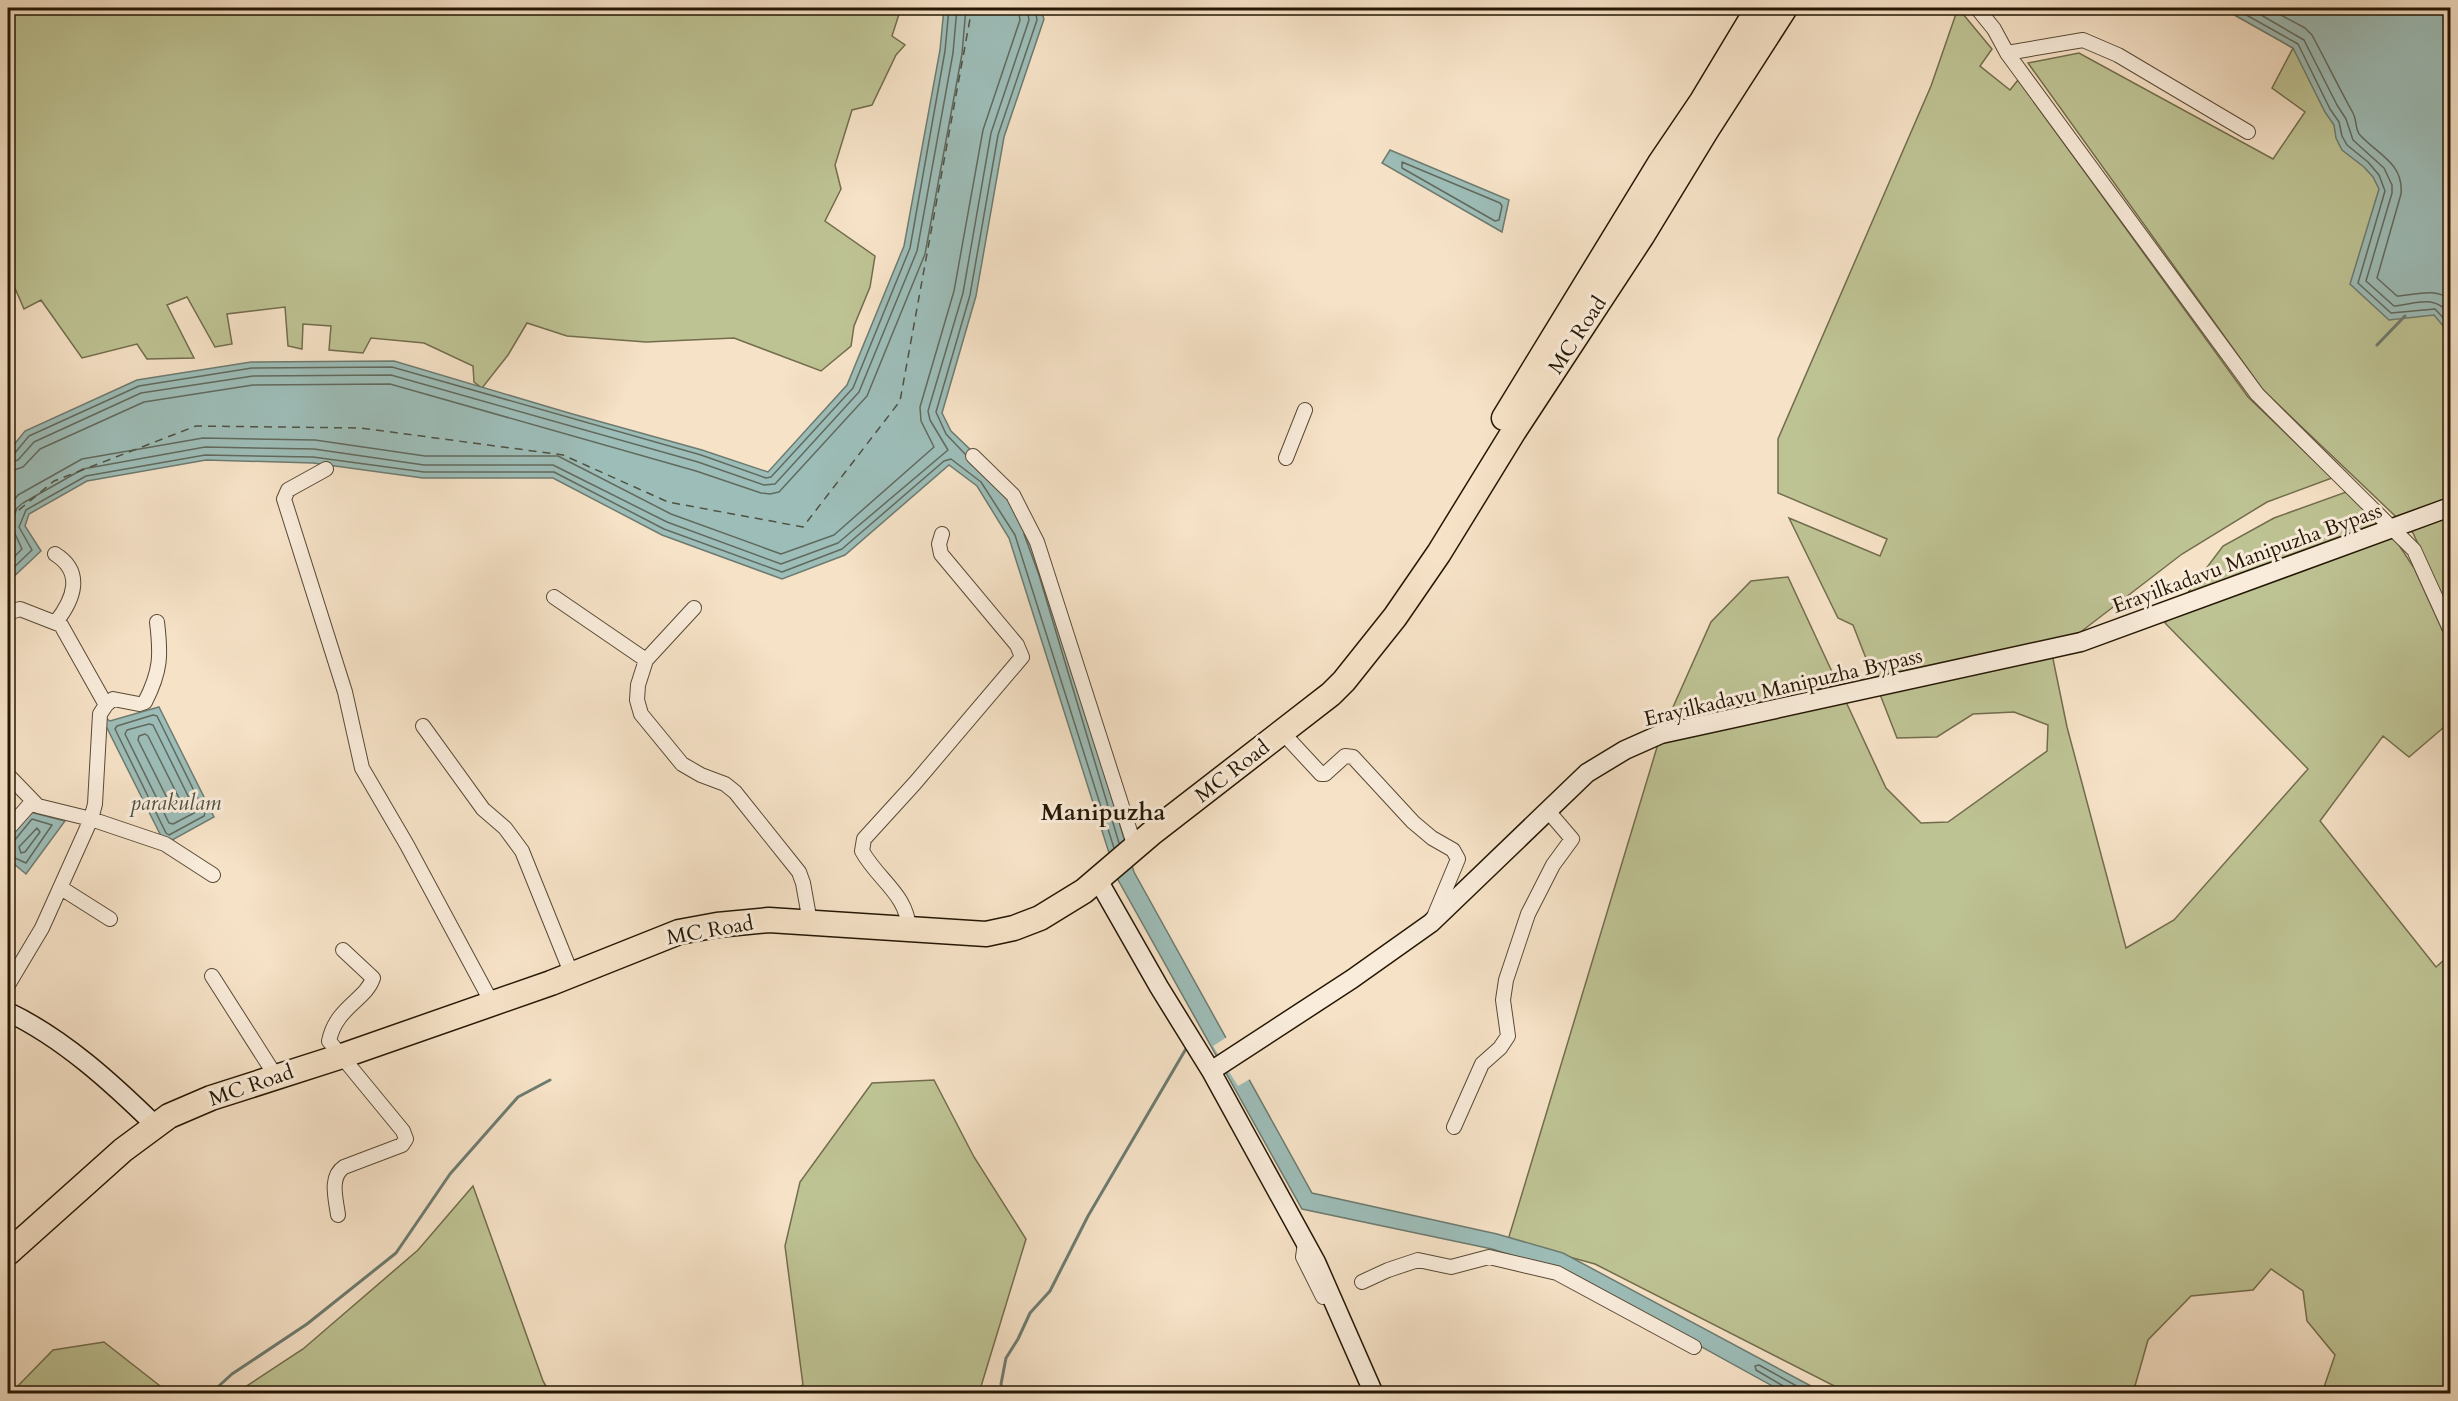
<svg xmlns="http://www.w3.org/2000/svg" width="2458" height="1401" font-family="Cardo,serif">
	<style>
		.green { fill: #bec394; stroke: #726d4c; stroke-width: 1.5 }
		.water { fill: #9dbdb8; stroke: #6d7b70; stroke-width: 1.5 }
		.pier { fill: #f6e2c7 }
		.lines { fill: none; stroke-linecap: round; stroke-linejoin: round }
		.shore { stroke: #616a5e; stroke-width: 1.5 }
		.stream { stroke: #6d7b70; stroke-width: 3 }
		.ferry { stroke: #4f5143; stroke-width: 1.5; stroke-dasharray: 8 6; stroke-linecap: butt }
		.street-casing { stroke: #594a35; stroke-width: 16 }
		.secondary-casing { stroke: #251704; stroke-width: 21 }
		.highway-casing { stroke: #251704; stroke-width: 27 }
		.street { stroke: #f9ecdb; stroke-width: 14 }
		.secondary { stroke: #f9ecdb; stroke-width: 18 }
		.highway { stroke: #f6e2c7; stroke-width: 24 }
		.labels { text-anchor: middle; stroke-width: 6; stroke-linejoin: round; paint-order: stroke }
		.street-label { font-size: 21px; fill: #251704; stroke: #f9ecdb }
		.water-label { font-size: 22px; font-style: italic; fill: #4f5143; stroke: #f9ecdb }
		.quarter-label { font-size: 24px; font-weight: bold; fill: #251704; stroke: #f9ecdb }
	</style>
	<rect width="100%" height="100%" fill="#f6e2c7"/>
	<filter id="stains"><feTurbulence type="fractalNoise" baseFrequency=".00333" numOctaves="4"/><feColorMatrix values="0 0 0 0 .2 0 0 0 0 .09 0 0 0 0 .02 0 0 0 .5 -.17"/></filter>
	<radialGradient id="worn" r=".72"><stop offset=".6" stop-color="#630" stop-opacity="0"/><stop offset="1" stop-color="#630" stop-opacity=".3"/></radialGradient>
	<path class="green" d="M 8,8 L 901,8 L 892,36 L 905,45 L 896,55 L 872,105 L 852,110 L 835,165 L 841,189 L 825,221 L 875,256 L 870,287 L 854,326 L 851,346 L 821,371 L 734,338 L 646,342 L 567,336 L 527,323 L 508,355 L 482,388 L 474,382 L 473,366 L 424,343 L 371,338 L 363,353 L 329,350 L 331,326 L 303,324 L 302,349 L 288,346 L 285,307 L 227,314 L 232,344 L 215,347 L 187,297 L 167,305 L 194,358 L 147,359 L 137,344 L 82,358 L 41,300 L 24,309 L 8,272 Z
		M 1958,8 L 1992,49 L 1980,66 L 2010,90 L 2018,80 L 2248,397 L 2332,478 L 2267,502 L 2182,554 L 2052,654 L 2067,727 L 2126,948 L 2174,920 L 2308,769 L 2165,623 L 2223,546 L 2274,518 L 2346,492 L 2397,542 L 2414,568 L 2450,647 L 2450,722 L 2409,757 L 2383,736 L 2320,821 L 2436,967 L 2450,955 L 2450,1393 L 2322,1393 L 2335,1355 L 2307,1321 L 2303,1291 L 2271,1269 L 2253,1290 L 2191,1296 L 2148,1340 L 2133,1393 L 1848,1393 L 1595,1264 L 1508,1240 L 1661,734 L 1711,622 L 1751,581 L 1788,577 L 1886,788 L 1921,823 L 1948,822 L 2047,751 L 2048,725 L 2014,712 L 1973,714 L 1937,737 L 1897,738 L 1853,625 L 1838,618 L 1789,518 L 1880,556 L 1887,539 L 1778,493 L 1778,439 L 1931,86 Z
		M 2222,8 L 2450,8 L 2450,613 L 2413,533 L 2263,390 L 2028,63 L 2079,53 L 2273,159 L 2305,112 L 2272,88 L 2293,48 Z
		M 934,1080 L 974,1157 L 1026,1239 L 979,1393 L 788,1393 L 803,1385 L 785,1246 L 800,1182 L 872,1083 Z
		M 473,1186 L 543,1381 L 550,1393 L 236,1393 L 303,1349 L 418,1250 Z
		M 104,1342 L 169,1393 L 11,1393 L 53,1350 Z"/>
	<path class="water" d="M 944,8 L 1040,8 L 1044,19 L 1004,137 L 976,296 L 942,413 L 951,431 L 1002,480 L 1044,573 L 1134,872 L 1312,1193 L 1497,1234 L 1563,1253 L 1824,1393 L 1785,1393 L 1568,1273 L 1492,1249 L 1302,1209 L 1117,878 L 1009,538 L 977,486 L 949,465 L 845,555 L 782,579 L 662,535 L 553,478 L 423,478 L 313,463 L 206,460 L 87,481 L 29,514 L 25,526 L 41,551 L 8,582 L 8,452 L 25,431 L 137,380 L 251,362 L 394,361 L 569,413 L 702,450 L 768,472 L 847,385 L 904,246 L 940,50 Z
		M 2222,8 L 2450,8 L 2450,334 L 2434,315 L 2389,320 L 2350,284 L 2379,189 L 2373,177 L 2364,167 L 2342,150 L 2336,138 L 2334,125 L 2325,112 L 2293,48 Z
		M 1390,150 L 1509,200 L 1502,232 L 1382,163 Z
		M 159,707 L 214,817 L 165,844 L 100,714 L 110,721 Z
		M 30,812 L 65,821 L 26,874 L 8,859 L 8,840 Z"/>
	<path class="pier" d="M 1227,1037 L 1252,1078 L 1238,1086 L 1213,1046 Z"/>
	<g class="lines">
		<path class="shore" d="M 2234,8 L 2298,44 L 2330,109 L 2339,122 L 2342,136 L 2347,145 L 2368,162 L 2379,175 L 2385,191 L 2358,283 L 2391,313 L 2435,309 L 2450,325
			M 2249,8 L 2304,40 L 2337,105 L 2346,119 L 2353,140 L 2384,168 L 2392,185 L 2392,193 L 2366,281 L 2394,306 C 2417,304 2433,294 2450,314
			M 2268,8 L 2305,28 L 2312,35 C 2326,61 2339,88 2353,113 C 2357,120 2355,130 2360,135 C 2377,154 2404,163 2401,194 L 2377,278 L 2397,296 C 2415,295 2436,287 2450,300
			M 1402,162 L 1500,203 L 1502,206 L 1499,220 L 1495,221 L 1402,168 Z
			M 965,454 L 946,434 L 936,412 L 970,295 L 998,135 L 1037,20 L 1035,8
			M 8,455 L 14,454 L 29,436 L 139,386 L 252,368 L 392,367 L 701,455 L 766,478 L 771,477 L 853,388 L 910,248 L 945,51 L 949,8
			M 8,463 L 18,460 L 34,442 L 141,393 L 253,376 L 391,375 L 698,462 L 764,485 L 775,484 L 859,392 L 917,251 L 953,53 L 957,8
			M 8,472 L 23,467 L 40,449 L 144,402 L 253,385 L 390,384 L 696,471 L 761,493 L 770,494 L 779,492 L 867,396 L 925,254 L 962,54 L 966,8
			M 8,508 L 18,495 L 82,459 L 203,438 L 315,440 L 425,456 L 558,456 L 671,514 L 781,554 L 834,535 L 934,447 L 921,421 L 920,407 L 954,291 L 983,130 L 1020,20 L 1018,8
			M 1024,534 L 1039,575 L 1119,843
			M 8,563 L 22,549 L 11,525 L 17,508 L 23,503 L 83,469 L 205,447 L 314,449 L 424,465 L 553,465 L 667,522 L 781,564 L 838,543 L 948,450 L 930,420 L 928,411 L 963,293 L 991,133 L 1029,20 L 1027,8
			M 8,573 L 32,550 L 19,527 L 26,510 L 86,476 L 205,455 L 313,457 L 424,472 L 554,472 L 664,529 L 782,572 L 842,549 L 944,461 L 951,459 L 981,482 L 1015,535 L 1114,848
			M 153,715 L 157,716 L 205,813 L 204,816 L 169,835 L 166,833 L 115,729 L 117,726 Z
			M 149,724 L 153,725 L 195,810 L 194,813 L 173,824 L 169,823 L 125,734 L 127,730 Z
			M 145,734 L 148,736 L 183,806 L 177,812 L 173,810 L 138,740 L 139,736 Z
			M 37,828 L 40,832 L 25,852 L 21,853 L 19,847 Z
			M 8,843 L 14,841 L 32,819 L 52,825 L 26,863 L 8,855
			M 1787,1394 L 1785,1387 L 1756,1370 L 1755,1366 L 1759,1365 L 1811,1394"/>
		<path class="stream" d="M 2377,345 L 2405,316
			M 210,1394 L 232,1374 L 307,1324 L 396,1253 L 450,1174 L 518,1097 L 550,1080
			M 1004,1394 L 1001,1384 L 1006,1358 L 1018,1339 L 1030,1313 L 1050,1291 L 1088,1216 L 1187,1047"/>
		<path class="ferry" d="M 8,519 L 54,481 L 196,426 L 361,428 L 563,455 L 668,502 L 803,527 L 900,401 L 972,8"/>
		<defs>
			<path id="street" d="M 1977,8 L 1994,29 L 2007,53 L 2257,394 L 2414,550 L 2450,629
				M 2007,53 L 2083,40 L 2118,55 L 2248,132
				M 973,456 L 1013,495 L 1037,542 L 1135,847
				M 1286,458 L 1305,410
				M 326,469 L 288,490 L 284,499 L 345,692 L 362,768 L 407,845 L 492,1003
				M 55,554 C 84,572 74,599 56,622
				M 554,597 L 646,660
				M 694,608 L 646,660 L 638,685 L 637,700 L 641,714 L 682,764 L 701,775 L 725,784 L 735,792 L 799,872 L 803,883 L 810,922
				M 8,613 L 20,609 L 61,625 L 106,705
				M 423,726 L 483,809 L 505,828 L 522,851 L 572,975
				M 1282,732 L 1321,774 L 1325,774 L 1345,756 L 1353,757 L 1413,822 L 1432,838 L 1453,850 L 1458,859 L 1433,919
				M 8,775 L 38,806 L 91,819 L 165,844 L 213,875
				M 8,829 L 32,802
				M 61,888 L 110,919
				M 909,929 C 907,894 878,880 862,851 L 864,839 L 915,783 L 1022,657 L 1017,645 L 941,554 L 939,544 L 942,534
				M 212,976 L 270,1067 L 274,1076
				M 8,985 L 42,928 L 91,819 L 95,804 L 100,714 L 106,705 L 113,699 L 139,704 L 145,702 C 161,671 161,655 157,622
				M 1454,1127 L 1482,1064 L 1500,1048 L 1508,1036 L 1503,1000 L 1506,980 L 1528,914 L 1553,865 L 1572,839 L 1548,811
				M 338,1215 C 336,1199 329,1177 344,1167 L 402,1145 L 406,1139 L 403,1131 L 329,1041 C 336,1007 366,1000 373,978 L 343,950
				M 1305,1243 L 1303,1257 L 1323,1297
				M 1362,1282 L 1388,1270 L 1418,1260 L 1451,1267 L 1489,1257 L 1557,1273 L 1694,1347"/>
			<path id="secondary" d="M 1098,880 L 1159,987 L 1211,1071 L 1316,1262 L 1374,1394
				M 8,1012 C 63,1038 112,1083 155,1125
				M 1211,1071 L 1352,979 L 1431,923 L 1587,773 L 1625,750 L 1661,734 L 2081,642 L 2450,507"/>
			<path id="highway" d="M 1504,418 L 1660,163 L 1702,101 L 1758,8
				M 8,1253 L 123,1150 L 169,1116 L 211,1098 L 342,1056 L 551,983 L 679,932 L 717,925 L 769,920 L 986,934 L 1014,928 L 1040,918 L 1084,891 L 1153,832 L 1331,694 L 1344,681 L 1395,617 L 1439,553 L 1514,431 L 1642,236 L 1706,131 L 1785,8"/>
		</defs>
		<use href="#street" class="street-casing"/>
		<use href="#secondary" class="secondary-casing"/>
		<use href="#highway" class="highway-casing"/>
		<use href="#street" class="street"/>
		<use href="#secondary" class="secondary"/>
		<use href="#highway" class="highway"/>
	</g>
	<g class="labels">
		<g class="street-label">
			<text transform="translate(1577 335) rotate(-57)" y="7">MC Road</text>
			<text transform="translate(2247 558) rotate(-20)" y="7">Erayilkadavu Manipuzha Bypass</text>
			<text transform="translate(1783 687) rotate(-13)" y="7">Erayilkadavu Manipuzha Bypass</text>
			<text transform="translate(1232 771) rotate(-38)" y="7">MC Road</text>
			<text transform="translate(710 930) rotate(-10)" y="7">MC Road</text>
			<text transform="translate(251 1085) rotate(-19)" y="7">MC Road</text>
		</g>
		<g class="water-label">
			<text x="176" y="810">parakulam</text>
		</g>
		<g class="quarter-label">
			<text x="1103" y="820">Manipuzha</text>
		</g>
	</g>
	<rect width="2458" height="1401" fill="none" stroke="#f6e2c7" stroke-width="30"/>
	<rect x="9" y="9" width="2440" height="1383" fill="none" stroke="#251704" stroke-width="3"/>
	<rect x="15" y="15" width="2428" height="1371" fill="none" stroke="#251704" stroke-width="1.5"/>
	<rect width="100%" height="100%" filter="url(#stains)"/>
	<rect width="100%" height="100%" fill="url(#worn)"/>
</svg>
